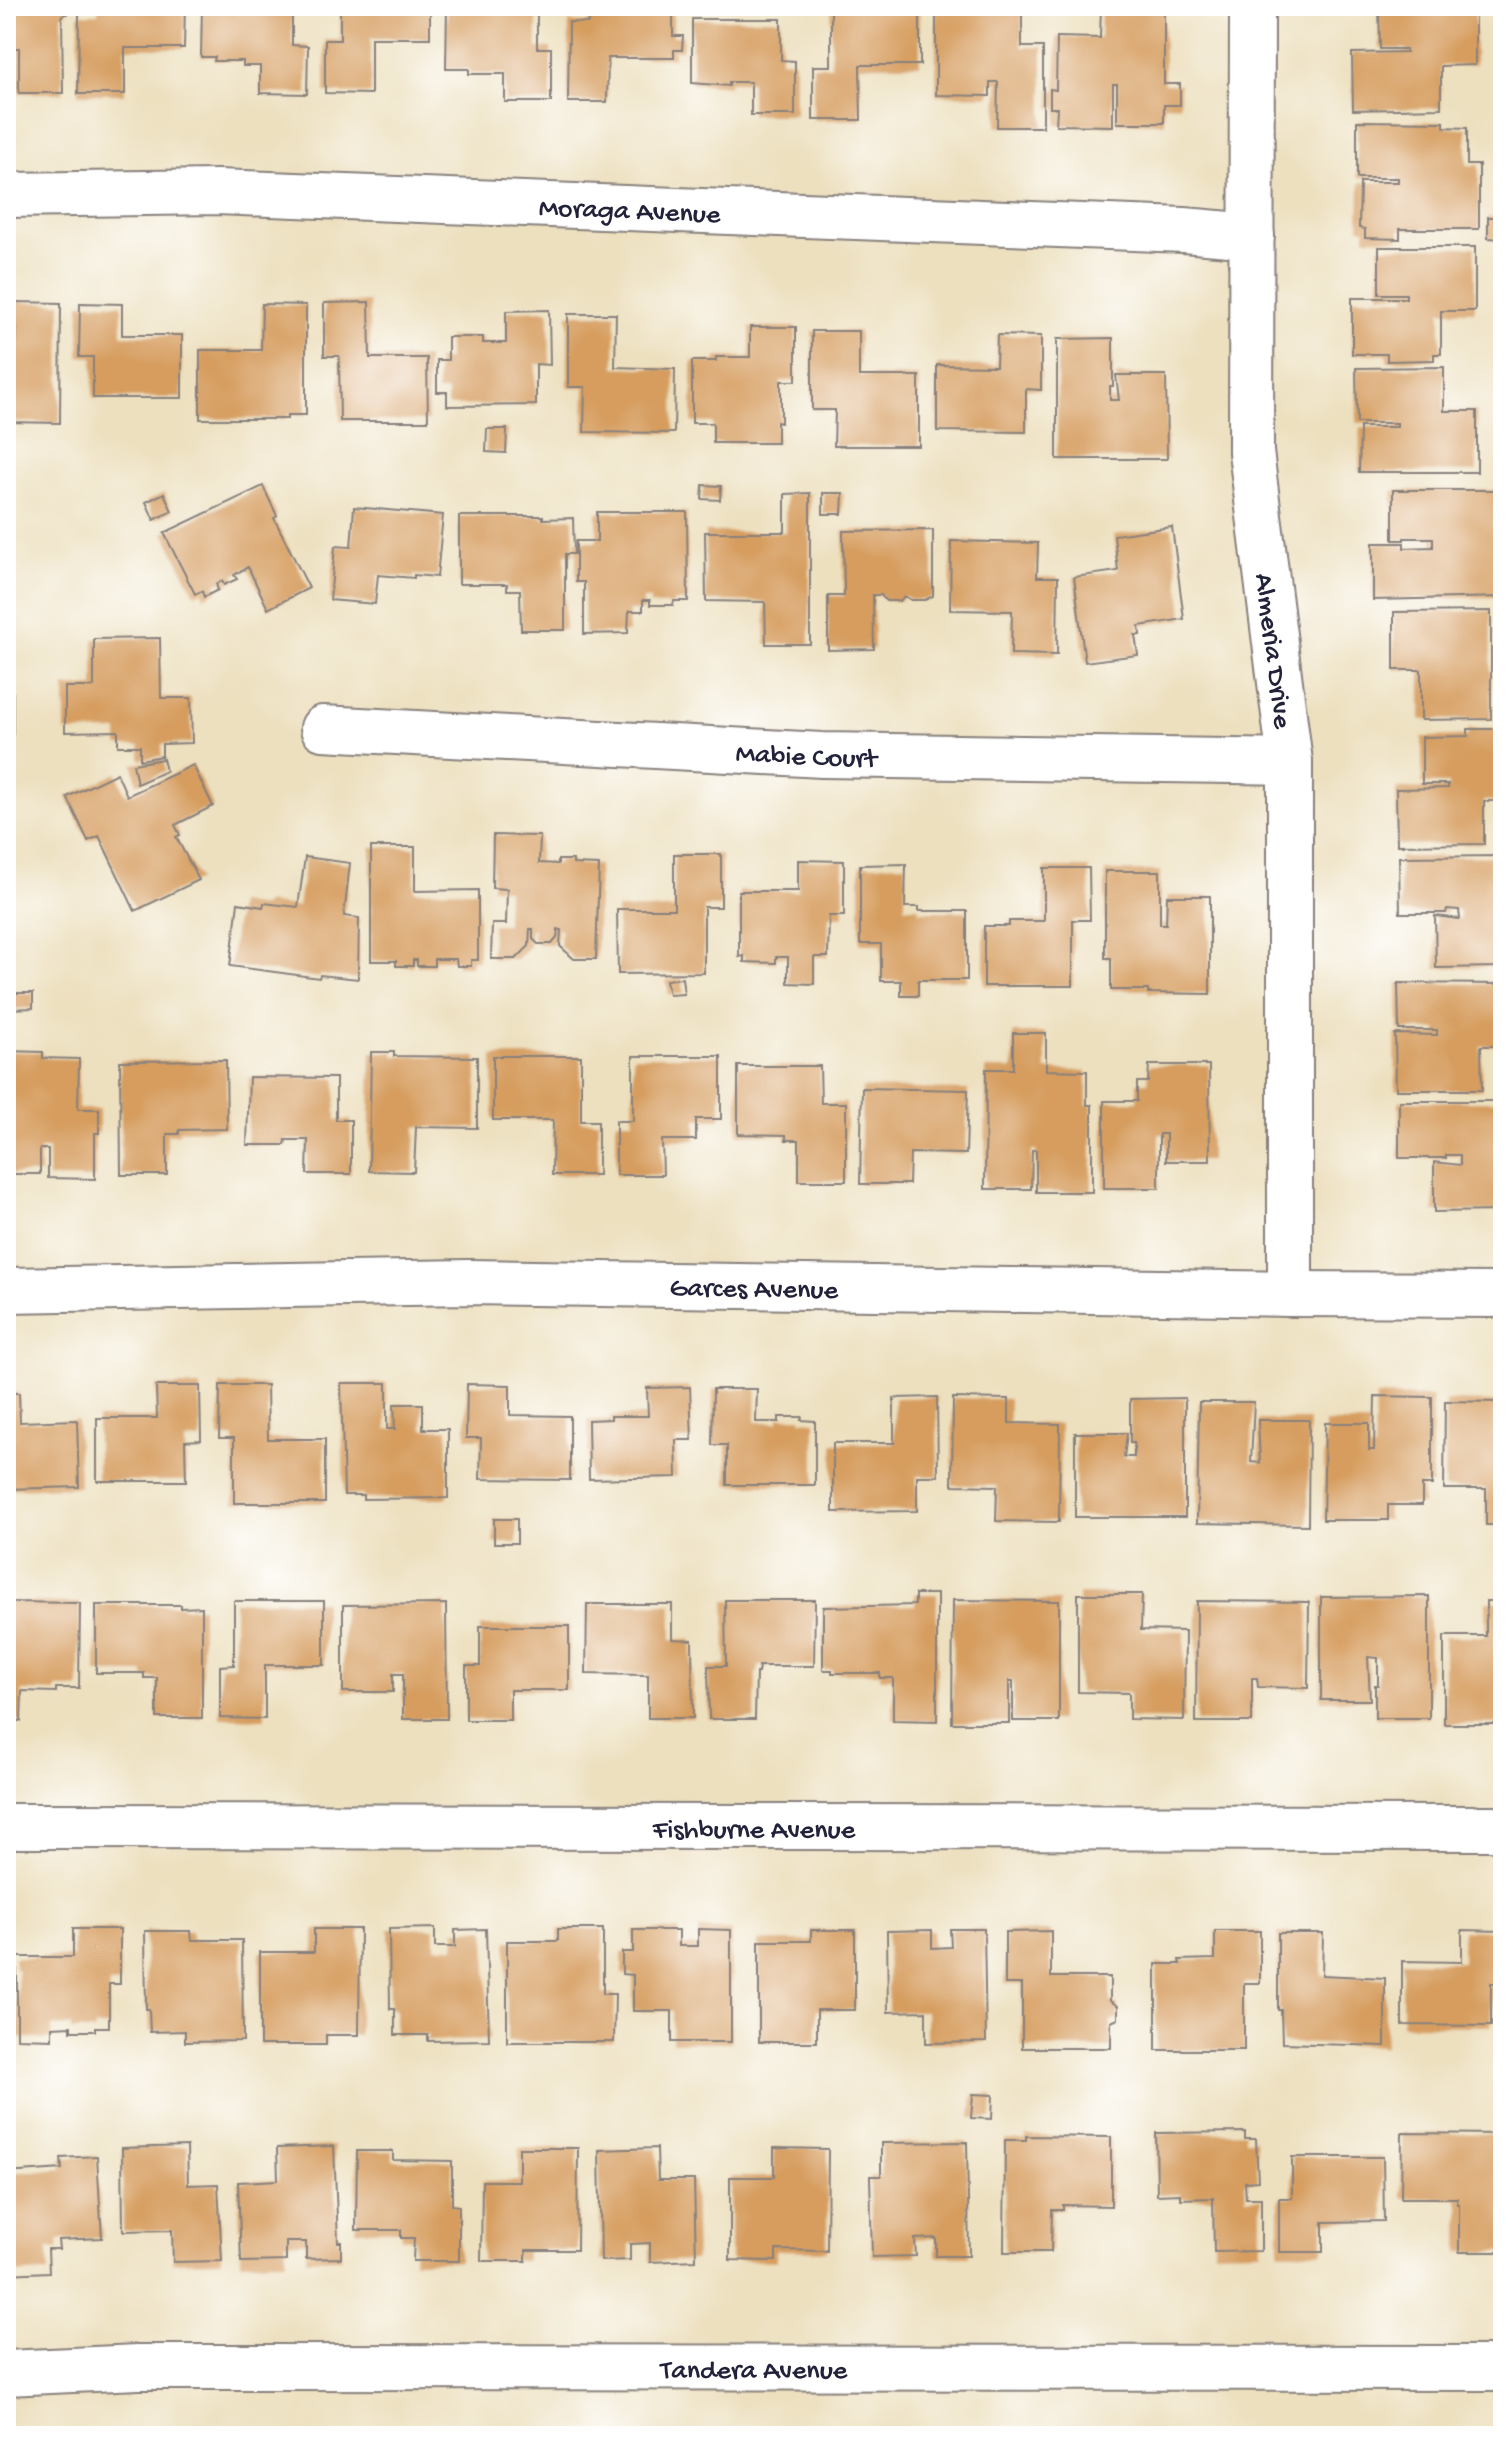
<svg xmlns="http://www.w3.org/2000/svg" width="1509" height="2442" font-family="'Gochi Hand',sans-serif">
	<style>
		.building { fill: #d69d5e }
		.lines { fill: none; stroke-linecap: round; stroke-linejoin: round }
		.minor-casing { stroke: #88817d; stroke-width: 48 }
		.minor { stroke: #fff; stroke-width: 44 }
		.labels { text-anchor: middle; stroke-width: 6; stroke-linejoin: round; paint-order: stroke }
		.street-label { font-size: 28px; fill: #22223b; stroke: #fff }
	</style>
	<rect width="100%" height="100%" fill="#fff"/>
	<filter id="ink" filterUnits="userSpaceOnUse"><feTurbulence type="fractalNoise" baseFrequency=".0125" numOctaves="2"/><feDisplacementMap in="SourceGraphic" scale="16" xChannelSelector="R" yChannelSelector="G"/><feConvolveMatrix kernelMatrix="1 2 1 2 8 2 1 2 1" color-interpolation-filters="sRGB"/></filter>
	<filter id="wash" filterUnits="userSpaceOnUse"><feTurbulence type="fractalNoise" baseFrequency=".006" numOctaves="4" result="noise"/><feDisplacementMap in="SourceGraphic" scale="32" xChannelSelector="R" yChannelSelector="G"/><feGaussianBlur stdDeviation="1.8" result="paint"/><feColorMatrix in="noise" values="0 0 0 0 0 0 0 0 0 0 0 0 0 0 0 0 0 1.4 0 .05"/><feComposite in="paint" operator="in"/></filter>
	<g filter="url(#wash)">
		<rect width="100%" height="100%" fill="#ede0bf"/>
		<g id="blocks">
			<path class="building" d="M 6,6 L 67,6 L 67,14 L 62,15 L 63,93 L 19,93 L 19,48 L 6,48 Z
				M 98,6 L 185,6 L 184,48 L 125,48 L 125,94 L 78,94 L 79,14 L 98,14 Z
				M 202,6 L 292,6 L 292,45 L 308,46 L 307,94 L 260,93 L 260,66 L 243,66 L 243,61 L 214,61 L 215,57 L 201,57 Z
				M 340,6 L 430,6 L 430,38 L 371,38 L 371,94 L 325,93 L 325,40 L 340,40 Z
				M 447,6 L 537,7 L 537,48 L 551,48 L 551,102 L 505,102 L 505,74 L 469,74 L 469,69 L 446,69 Z
				M 589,6 L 673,6 L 673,36 L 683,36 L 682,50 L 674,50 L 674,58 L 608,58 L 607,102 L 568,102 L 569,22 L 588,23 Z
				M 831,6 L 920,6 L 920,65 L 860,65 L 861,120 L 813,120 L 813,66 L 831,66 Z
				M 936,6 L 970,6 L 969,11 L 1022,11 L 1022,47 L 1043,47 L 1043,127 L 997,127 L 998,82 L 990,82 L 990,96 L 936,95 Z
				M 1101,6 L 1164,6 L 1164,84 L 1180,84 L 1180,105 L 1164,105 L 1164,123 L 1117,123 L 1117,84 L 1113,84 L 1113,126 L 1056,125 L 1057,108 L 1050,108 L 1050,89 L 1056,90 L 1057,37 L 1100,38 Z
				M 1379,6 L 1475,6 L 1475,65 L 1441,66 L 1441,108 L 1353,110 L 1352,53 L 1406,52 L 1406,49 L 1380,49 Z
				M 692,19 L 781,19 L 781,60 L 795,61 L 795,115 L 751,115 L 751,82 L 729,82 L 729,86 L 692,83 Z
				M 1357,121 L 1444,122 L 1444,127 L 1467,128 L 1467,165 L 1479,165 L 1479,229 L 1400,229 L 1400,239 L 1365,238 L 1365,229 L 1359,228 L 1360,182 L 1398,182 L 1398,178 L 1357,178 Z
				M 1488,217 L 1503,217 L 1503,239 L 1488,238 Z
				M 1379,247 L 1475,247 L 1475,311 L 1441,311 L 1441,354 L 1434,354 L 1434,360 L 1387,361 L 1387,354 L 1352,354 L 1352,298 L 1406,298 L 1406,294 L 1379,294 Z
				M 16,302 L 61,303 L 60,423 L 6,422 L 6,358 L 15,358 Z
				M 369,302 L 370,358 L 427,358 L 428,421 L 340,421 L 339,356 L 324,356 L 324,303 Z
				M 80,303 L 122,304 L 122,335 L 182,335 L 182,398 L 93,398 L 93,357 L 79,357 Z
				M 262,304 L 306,305 L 306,415 L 287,415 L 287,419 L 200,419 L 200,350 L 261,350 Z
				M 549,310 L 550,365 L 536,364 L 536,405 L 447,406 L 447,392 L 437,392 L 437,360 L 448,360 L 448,337 L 483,337 L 483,343 L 506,343 L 506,311 Z
				M 568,314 L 616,314 L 615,367 L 675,369 L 674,433 L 584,432 L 585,387 L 568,387 Z
				M 750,327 L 796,327 L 796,381 L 781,381 L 781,423 L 777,422 L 777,443 L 713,443 L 713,423 L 692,423 L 692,361 L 716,361 L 716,357 L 750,357 Z
				M 812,331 L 859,331 L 859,376 L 919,376 L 919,446 L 834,446 L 835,410 L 812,410 Z
				M 997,335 L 1041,336 L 1041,390 L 1026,389 L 1026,432 L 937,431 L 937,365 L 996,366 Z
				M 1113,338 L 1113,386 L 1110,386 L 1110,400 L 1119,400 L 1116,375 L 1166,375 L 1167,459 L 1057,459 L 1057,339 Z
				M 1444,367 L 1444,411 L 1477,411 L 1477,472 L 1359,472 L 1360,427 L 1397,427 L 1397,423 L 1357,423 L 1356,368 Z
				M 487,429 L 507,429 L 506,453 L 486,452 Z
				M 703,485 L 721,486 L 720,500 L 702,499 Z
				M 263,486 L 277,516 L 274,518 L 309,588 L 268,609 L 248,567 L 234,575 L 237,579 L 224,585 L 222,581 L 216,584 L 218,590 L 204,597 L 202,591 L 195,594 L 164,533 Z
				M 1393,490 L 1496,490 L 1496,568 L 1503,568 L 1503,597 L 1373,600 L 1373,543 L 1404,543 L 1404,548 L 1433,547 L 1433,538 L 1404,538 L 1404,540 L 1393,540 Z
				M 164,493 L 172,511 L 154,520 L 146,502 Z
				M 810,493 L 810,644 L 766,644 L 765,602 L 706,601 L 705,532 L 785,532 L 785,494 Z
				M 823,493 L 843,493 L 842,514 L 823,514 Z
				M 354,507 L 443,515 L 437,577 L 414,575 L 414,578 L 378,575 L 375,604 L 330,600 L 335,546 L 351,547 Z
				M 597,512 L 687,512 L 688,601 L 674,601 L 673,605 L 650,605 L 650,600 L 643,600 L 643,611 L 629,611 L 628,633 L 584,634 L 584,582 L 576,582 L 576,541 L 597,541 Z
				M 459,516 L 543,516 L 543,519 L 573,518 L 574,554 L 565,554 L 565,630 L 521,630 L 520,590 L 507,590 L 507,584 L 459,584 Z
				M 1172,527 L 1184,619 L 1139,626 L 1140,635 L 1135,635 L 1138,655 L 1085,662 L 1074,577 L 1118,571 L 1114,535 Z
				M 933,530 L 933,596 L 925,600 L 911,600 L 904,596 L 900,601 L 886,601 L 881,595 L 873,595 L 874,649 L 828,650 L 828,596 L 844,596 L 843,531 Z
				M 951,541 L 1038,543 L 1037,577 L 1058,577 L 1057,655 L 1011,654 L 1012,611 L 950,610 Z
				M 1491,611 L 1491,719 L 1421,720 L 1421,670 L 1394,670 L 1394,612 Z
				M 160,638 L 161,698 L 191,698 L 192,743 L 162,744 L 162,756 L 140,760 L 140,746 L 118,746 L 118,731 L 65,732 L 65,687 L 94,687 L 94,639 Z
				M 6,693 L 13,693 L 13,734 L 6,734 Z
				M 1468,729 L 1503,729 L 1503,801 L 1484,801 L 1484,844 L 1397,845 L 1396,789 L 1448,788 L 1448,784 L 1422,784 L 1422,737 L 1468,736 Z
				M 163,759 L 166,771 L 137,784 L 133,764 Z
				M 193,765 L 213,806 L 175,825 L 180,835 L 176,837 L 199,880 L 135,911 L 99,836 L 88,841 L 67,797 L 117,773 L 127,796 Z
				M 493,835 L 540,836 L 539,863 L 558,864 L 558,860 L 573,860 L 573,864 L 599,865 L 596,959 L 574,959 L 560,946 L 561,930 L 558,929 L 557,938 L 552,944 L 538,944 L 533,939 L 533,929 L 530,929 L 529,946 L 516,959 L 491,959 L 492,924 L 506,924 L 507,889 L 492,888 Z
				M 371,847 L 415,847 L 415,891 L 478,890 L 478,960 L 471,960 L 471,966 L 457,966 L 456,959 L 434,959 L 434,966 L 417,966 L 417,960 L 413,960 L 413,966 L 396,966 L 396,961 L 371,961 Z
				M 674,854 L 721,854 L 721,907 L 704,907 L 704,973 L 618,974 L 617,909 L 674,909 Z
				M 1503,856 L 1503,967 L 1436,968 L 1435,916 L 1460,919 L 1459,910 L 1447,909 L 1446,913 L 1400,913 L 1399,857 Z
				M 305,857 L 350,863 L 344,916 L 359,918 L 358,979 L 320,975 L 319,978 L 230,966 L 238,903 L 263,907 L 264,903 L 298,907 Z
				M 798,860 L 844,861 L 844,916 L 829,916 L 828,957 L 814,957 L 814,984 L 788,983 L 788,957 L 776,957 L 776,963 L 744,962 L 744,956 L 739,957 L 739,891 L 798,891 Z
				M 906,864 L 905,907 L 919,907 L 919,911 L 967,911 L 967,980 L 918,980 L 918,996 L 901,996 L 901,981 L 881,981 L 881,944 L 860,944 L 860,865 Z
				M 1044,868 L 1089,868 L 1090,920 L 1073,920 L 1073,986 L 984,986 L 984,926 L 1009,926 L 1009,921 L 1044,921 Z
				M 1105,871 L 1160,871 L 1160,924 L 1166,924 L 1167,896 L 1210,896 L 1210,994 L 1148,993 L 1148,990 L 1111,990 L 1111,958 L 1105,958 Z
				M 682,978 L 684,994 L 669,995 L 666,980 Z
				M 1398,983 L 1503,984 L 1503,1046 L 1481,1046 L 1482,1090 L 1396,1090 L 1395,1034 L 1437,1035 L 1437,1030 L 1399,1030 Z
				M 10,993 L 33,993 L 33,1008 L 10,1009 Z
				M 1013,1033 L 1046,1033 L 1046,1070 L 1087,1071 L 1087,1105 L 1092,1105 L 1092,1192 L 1036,1192 L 1036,1150 L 1032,1150 L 1031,1189 L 985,1189 L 986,1069 L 1013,1069 Z
				M 6,1051 L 43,1052 L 43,1058 L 79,1059 L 78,1109 L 99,1109 L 99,1133 L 95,1133 L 95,1179 L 48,1178 L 48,1149 L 40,1149 L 40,1174 L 6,1174 Z
				M 371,1052 L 394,1052 L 394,1056 L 477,1057 L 477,1128 L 416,1127 L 414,1172 L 369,1171 Z
				M 493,1056 L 581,1056 L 581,1121 L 598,1121 L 598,1175 L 552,1175 L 553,1120 L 493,1120 Z
				M 633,1056 L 721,1056 L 721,1119 L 696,1119 L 696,1140 L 662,1140 L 663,1175 L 616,1175 L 616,1121 L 633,1121 Z
				M 226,1060 L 227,1129 L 179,1130 L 179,1134 L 167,1134 L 167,1175 L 121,1175 L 120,1061 Z
				M 1149,1065 L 1209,1065 L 1210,1161 L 1166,1161 L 1166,1134 L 1159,1134 L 1159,1188 L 1104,1188 L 1104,1101 L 1137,1101 L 1137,1082 L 1148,1082 Z
				M 738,1066 L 820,1066 L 821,1103 L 846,1103 L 846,1181 L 799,1181 L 799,1140 L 786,1140 L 786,1135 L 738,1134 Z
				M 249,1077 L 336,1078 L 336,1120 L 351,1120 L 351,1174 L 307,1174 L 308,1140 L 286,1140 L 285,1145 L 247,1145 Z
				M 862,1088 L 968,1090 L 966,1154 L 910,1153 L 909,1184 L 860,1184 Z
				M 1399,1101 L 1503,1101 L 1503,1211 L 1434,1212 L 1434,1162 L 1460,1165 L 1460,1155 L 1446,1155 L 1446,1158 L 1399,1158 Z
				M 341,1383 L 387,1383 L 387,1429 L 395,1429 L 394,1404 L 423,1404 L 423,1429 L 448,1429 L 448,1498 L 363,1499 L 363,1495 L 344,1495 Z
				M 467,1384 L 510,1385 L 510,1415 L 570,1416 L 570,1480 L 480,1479 L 481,1438 L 466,1438 Z
				M 220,1385 L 267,1385 L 268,1439 L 325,1439 L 325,1503 L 234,1503 L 234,1438 L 219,1438 Z
				M 156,1386 L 200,1386 L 201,1440 L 185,1441 L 186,1481 L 97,1481 L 97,1418 L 157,1418 Z
				M 690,1387 L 692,1440 L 676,1440 L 677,1477 L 589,1479 L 588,1420 L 611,1419 L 611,1416 L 648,1416 L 647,1388 Z
				M 713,1389 L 757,1389 L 756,1422 L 779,1422 L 779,1417 L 802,1417 L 801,1420 L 815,1421 L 815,1485 L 727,1485 L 727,1445 L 712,1445 Z
				M 6,1393 L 19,1393 L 20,1422 L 77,1420 L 79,1487 L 6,1489 Z
				M 1375,1396 L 1432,1397 L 1432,1485 L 1422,1485 L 1422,1505 L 1388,1505 L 1388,1520 L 1323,1520 L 1325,1423 L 1369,1423 L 1369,1450 L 1374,1450 Z
				M 937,1397 L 938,1476 L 917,1476 L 917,1511 L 833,1512 L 833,1443 L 894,1443 L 894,1398 Z
				M 953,1398 L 1009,1399 L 1009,1423 L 1060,1424 L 1059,1522 L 996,1521 L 997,1486 L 952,1485 Z
				M 1185,1398 L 1185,1517 L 1075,1517 L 1075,1433 L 1127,1433 L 1124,1457 L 1134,1457 L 1134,1443 L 1130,1443 L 1130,1399 Z
				M 1445,1401 L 1499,1402 L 1499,1443 L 1503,1443 L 1503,1525 L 1486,1525 L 1486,1489 L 1444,1489 Z
				M 1199,1402 L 1254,1402 L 1251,1462 L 1260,1463 L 1258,1420 L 1309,1420 L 1308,1525 L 1197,1523 Z
				M 494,1519 L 517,1519 L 517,1543 L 494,1543 Z
				M 915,1594 L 937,1594 L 937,1721 L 893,1720 L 893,1678 L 880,1678 L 880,1673 L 832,1673 L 832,1670 L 823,1670 L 823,1607 L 915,1605 Z
				M 1078,1594 L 1142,1594 L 1141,1630 L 1185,1631 L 1184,1720 L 1129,1719 L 1129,1693 L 1078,1692 Z
				M 1429,1596 L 1429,1718 L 1375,1718 L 1375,1685 L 1378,1685 L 1378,1658 L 1368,1657 L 1370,1700 L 1321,1700 L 1321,1597 Z
				M 725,1600 L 815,1600 L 814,1666 L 759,1666 L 758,1673 L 756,1673 L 755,1719 L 709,1719 L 708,1666 L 726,1666 Z
				M 953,1600 L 1059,1601 L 1059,1721 L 1013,1721 L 1013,1681 L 1009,1681 L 1009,1723 L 952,1723 Z
				M 234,1601 L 324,1601 L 324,1665 L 265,1665 L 265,1719 L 220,1718 L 220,1666 L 234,1665 Z
				M 1197,1601 L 1309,1602 L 1308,1688 L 1258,1687 L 1257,1678 L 1252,1678 L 1252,1722 L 1196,1722 Z
				M 1486,1601 L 1503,1601 L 1503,1681 L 1499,1681 L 1498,1724 L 1444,1724 L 1444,1636 L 1486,1636 Z
				M 6,1602 L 80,1603 L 79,1688 L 56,1688 L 56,1692 L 22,1691 L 21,1721 L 6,1721 Z
				M 446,1604 L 447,1719 L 403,1719 L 403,1674 L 393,1674 L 393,1692 L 343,1692 L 343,1605 Z
				M 587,1604 L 672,1604 L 672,1639 L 692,1640 L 693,1718 L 648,1718 L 648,1675 L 586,1674 Z
				M 96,1605 L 181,1605 L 181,1608 L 202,1607 L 202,1718 L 157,1718 L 157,1678 L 144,1678 L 144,1673 L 96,1673 Z
				M 480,1626 L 569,1626 L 569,1690 L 510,1690 L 510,1720 L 466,1720 L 466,1666 L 480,1666 Z
				M 435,1928 L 435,1947 L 455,1947 L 455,1930 L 486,1929 L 489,2040 L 428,2041 L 428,2035 L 395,2035 L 395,2009 L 390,2009 L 389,1929 Z
				M 73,1929 L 120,1929 L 120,1984 L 109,1984 L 109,2027 L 95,2027 L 95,2031 L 71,2031 L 71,2026 L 52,2027 L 52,2039 L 17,2038 L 17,1969 L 14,1968 L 14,1957 L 73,1957 Z
				M 314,1929 L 360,1929 L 359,2035 L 326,2035 L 326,2045 L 260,2045 L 260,1952 L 314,1952 Z
				M 558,1929 L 603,1929 L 603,1994 L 615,1994 L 614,2042 L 507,2042 L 507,1941 L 558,1941 Z
				M 698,1929 L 731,1930 L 731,2042 L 672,2042 L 672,2011 L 633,2011 L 633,1975 L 622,1974 L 622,1952 L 633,1952 L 633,1930 L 679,1930 L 679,1946 L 698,1946 Z
				M 950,1929 L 984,1929 L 986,2042 L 926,2043 L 926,2011 L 888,2012 L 887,1931 L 932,1930 L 932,1948 L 951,1947 Z
				M 811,1930 L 855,1930 L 855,2010 L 817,2010 L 817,2042 L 759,2042 L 759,1941 L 811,1941 Z
				M 1462,1930 L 1503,1931 L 1503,1983 L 1491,1983 L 1491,2026 L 1402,2025 L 1402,1961 L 1462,1962 Z
				M 145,1931 L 191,1931 L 192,1940 L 242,1940 L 243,2041 L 185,2042 L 185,2031 L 150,2032 L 149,2009 L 146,2009 Z
				M 1051,1931 L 1051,1977 L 1110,1977 L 1110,2001 L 1118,2006 L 1118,2019 L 1111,2022 L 1111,2048 L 1022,2048 L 1022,1984 L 1005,1984 L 1005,1932 Z
				M 1215,1931 L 1260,1931 L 1260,1983 L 1244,1983 L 1244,2050 L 1156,2050 L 1156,1964 L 1180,1964 L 1179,1960 L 1215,1959 Z
				M 1278,1933 L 1323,1933 L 1322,1975 L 1385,1978 L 1385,2046 L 1282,2043 L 1281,2010 L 1278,2010 Z
				M 973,2094 L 993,2095 L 992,2119 L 971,2118 Z
				M 1245,2132 L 1245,2139 L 1256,2139 L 1258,2181 L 1245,2182 L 1246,2198 L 1261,2198 L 1261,2251 L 1214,2252 L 1213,2198 L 1180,2199 L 1180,2194 L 1157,2195 L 1156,2133 Z
				M 1402,2133 L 1503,2134 L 1503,2252 L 1459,2252 L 1459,2204 L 1457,2204 L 1457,2198 L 1401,2198 Z
				M 1026,2136 L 1111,2137 L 1111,2206 L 1063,2205 L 1063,2210 L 1052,2210 L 1051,2252 L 1004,2252 L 1005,2140 L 1026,2140 Z
				M 967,2142 L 969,2256 L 936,2256 L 936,2238 L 915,2239 L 916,2256 L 872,2257 L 870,2176 L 881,2176 L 881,2143 Z
				M 187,2146 L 188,2185 L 218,2184 L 222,2261 L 173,2262 L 172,2230 L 123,2231 L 122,2148 Z
				M 334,2146 L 338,2242 L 341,2242 L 341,2258 L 306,2259 L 306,2242 L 286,2242 L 286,2261 L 241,2262 L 238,2182 L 278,2180 L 277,2148 Z
				M 519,2148 L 578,2148 L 577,2250 L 526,2250 L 526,2261 L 481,2261 L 482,2181 L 519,2181 Z
				M 657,2148 L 658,2180 L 694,2180 L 696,2260 L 650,2262 L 650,2243 L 630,2244 L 630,2260 L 601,2261 L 599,2150 Z
				M 774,2148 L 828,2149 L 827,2251 L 776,2250 L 776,2261 L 730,2260 L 730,2177 L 774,2177 Z
				M 357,2151 L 393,2151 L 393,2160 L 452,2161 L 452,2205 L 459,2206 L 459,2261 L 413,2261 L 414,2238 L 401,2238 L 401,2230 L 356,2230 Z
				M 97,2156 L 102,2238 L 58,2240 L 59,2249 L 48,2249 L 49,2272 L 6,2274 L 6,2173 L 62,2169 L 61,2158 Z
				M 1292,2157 L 1383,2157 L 1384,2221 L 1323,2222 L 1323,2252 L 1279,2252 L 1279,2198 L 1292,2198 Z"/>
		</g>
	</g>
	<g filter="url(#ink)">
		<use href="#blocks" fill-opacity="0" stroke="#88817d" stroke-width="2"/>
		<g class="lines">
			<defs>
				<g id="minor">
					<path id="s1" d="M 1252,6 L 1251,452 L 1290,762 L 1290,1294"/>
					<path id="s2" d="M 6,195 L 217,192 L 1184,230 L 1252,236"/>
					<path id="s3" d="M 323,728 L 822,755 L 1290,762"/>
					<path id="s4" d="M 6,1290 L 468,1282 L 1290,1294 L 1503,1295"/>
					<path id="s5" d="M 6,1826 L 1503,1828"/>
					<path id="s6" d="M 6,2373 L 138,2367 L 1503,2368"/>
				</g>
			</defs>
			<use href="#minor" class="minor-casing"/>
			<use href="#minor" class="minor"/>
		</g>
	</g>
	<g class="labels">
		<g class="street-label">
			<text dy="10" stroke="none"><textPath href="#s2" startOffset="624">Moraga Avenue</textPath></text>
			<text dy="10" stroke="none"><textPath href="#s1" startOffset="646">Almeria Drive</textPath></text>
			<text dy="10" stroke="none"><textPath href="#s3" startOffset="484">Mabie Court</textPath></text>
			<text dy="10" stroke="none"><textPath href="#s4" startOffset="748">Garces Avenue</textPath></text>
			<text dy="10" stroke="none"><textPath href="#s5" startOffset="748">Fishburne Avenue</textPath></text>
			<text dy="10" stroke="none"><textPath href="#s6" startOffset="748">Tandera Avenue</textPath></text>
		</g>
	</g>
	<rect width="1509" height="2442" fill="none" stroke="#fff" stroke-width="32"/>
</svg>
